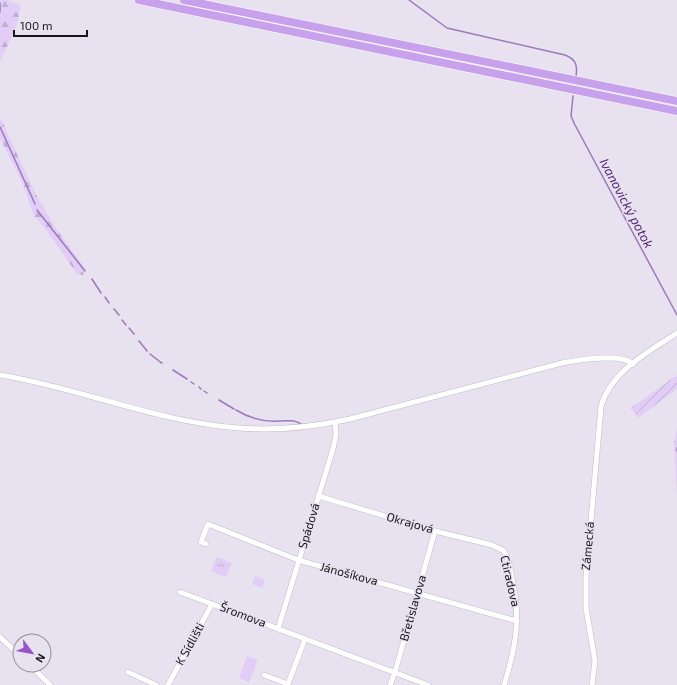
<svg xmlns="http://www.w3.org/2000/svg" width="677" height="685" font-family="'Exo 2',sans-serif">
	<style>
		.grass { fill: url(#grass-dots) }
		.forest { fill: url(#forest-firs) }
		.park { fill: url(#park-tufts) }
		.garden { fill: url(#garden-furrows) }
		.pitch { fill: #e1cdf6 }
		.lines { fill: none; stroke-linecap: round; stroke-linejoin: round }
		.stream { stroke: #9b79bb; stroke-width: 1.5 }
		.minor-casing { stroke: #c0bac7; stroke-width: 6 }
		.highway-casing { stroke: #fff; stroke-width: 9 }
		.minor { stroke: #fff; stroke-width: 5 }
		.highway { stroke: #c7a1ec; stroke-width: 8 }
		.labels { text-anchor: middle; stroke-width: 3; stroke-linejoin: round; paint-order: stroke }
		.street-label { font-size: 12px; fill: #19161b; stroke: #e8e1ef }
		.water-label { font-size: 13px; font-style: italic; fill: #4e1f6f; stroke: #e8e1ef }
	</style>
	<defs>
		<pattern id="grass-dots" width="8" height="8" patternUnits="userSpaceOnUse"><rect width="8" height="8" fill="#e1cdf6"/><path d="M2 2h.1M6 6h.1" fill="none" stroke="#c0afd2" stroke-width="1.8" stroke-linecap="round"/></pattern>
		<pattern id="forest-firs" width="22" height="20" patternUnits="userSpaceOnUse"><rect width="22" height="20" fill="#e1cdf6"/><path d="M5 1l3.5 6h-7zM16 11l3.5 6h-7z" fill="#c0afd2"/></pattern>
		<pattern id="park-tufts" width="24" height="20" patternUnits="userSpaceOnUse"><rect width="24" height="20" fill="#e1cdf6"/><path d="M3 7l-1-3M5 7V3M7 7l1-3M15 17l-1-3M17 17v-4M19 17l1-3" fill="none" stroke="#c0afd2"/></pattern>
		<pattern id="garden-furrows" width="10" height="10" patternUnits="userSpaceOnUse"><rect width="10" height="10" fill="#e1cdf6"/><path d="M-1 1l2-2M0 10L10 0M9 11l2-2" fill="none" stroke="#c0afd2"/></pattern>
	</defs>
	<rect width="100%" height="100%" fill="#e8e1ef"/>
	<path class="grass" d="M 677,429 L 677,496 L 674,442 Z"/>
	<path class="forest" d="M 0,0 L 7,0 L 20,5 C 20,26 8,43 0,62 Z
		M 0,117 L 35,193 L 55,227 L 86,270 L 83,275 L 77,274 L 44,227 L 34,216 L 22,182 L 0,138 Z"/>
	<path class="park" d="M 217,557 L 232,563 L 226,577 L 211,571 Z
		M 255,576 L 265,580 L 262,588 L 252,584 Z"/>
	<path class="garden" d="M 677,375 L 677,389 L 638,418 L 631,408 Z"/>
	<path class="pitch" d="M 247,656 L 258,660 L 249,682 L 239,678 Z"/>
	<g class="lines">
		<path class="stream" d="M 409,0 L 447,28 L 565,55 C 575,59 578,64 576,76
			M 0,3 L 0,12
			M 573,96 L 571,116 L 575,125 L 677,315
			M 0,127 L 35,204
			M 37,210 L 85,271
			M 92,279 L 101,293
			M 105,297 L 109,303
			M 114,309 L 119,315
			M 122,320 L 126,325
			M 129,328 L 134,334
			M 139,341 L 147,351
			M 150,354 L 159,361
			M 160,362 L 162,363
			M 173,370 L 187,379
			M 191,382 L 194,384
			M 199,387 L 201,389
			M 204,391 L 207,393
			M 219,400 L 234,409
			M 236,410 C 249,418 264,422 279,421 C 288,421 293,419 301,424
			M 677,448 L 677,451"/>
		<defs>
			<path id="minor" d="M 0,375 C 80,388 157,422 239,428 C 277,431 313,427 350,419 L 562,363 C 578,360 621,353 633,364
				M 318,496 L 435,531 L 492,545 L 504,551 C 509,559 510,569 512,578 C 521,618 516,647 504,685
				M 206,544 L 201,542 L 208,524 L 298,560 L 517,621
				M 180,592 L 428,685
				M 278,629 L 333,449 L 336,435 L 335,422
				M 0,637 L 20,656
				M 30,665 L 50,685
				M 128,672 L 156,685
				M 264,675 L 288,684 L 305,639
				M 168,685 L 212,604
				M 390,685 L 395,672 L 435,531
				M 592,685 L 595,661 L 586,608 L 586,577 L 601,407 C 610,372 648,352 677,333"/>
			<path id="highway" d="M 139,0 L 677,111
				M 184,0 L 677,101"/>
		</defs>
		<use href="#minor" class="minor-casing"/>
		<use href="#highway" class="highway-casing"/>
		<use href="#minor" class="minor"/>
		<use href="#highway" class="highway"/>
	</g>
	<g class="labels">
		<g class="street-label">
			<text transform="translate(410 523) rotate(16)" y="4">Okrajová</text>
			<text transform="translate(309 526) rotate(-73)" y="4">Spádová</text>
			<text transform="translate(588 546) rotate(-85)" y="4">Zámecká</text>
			<text transform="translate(349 574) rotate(15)" y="4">Jánošíkova</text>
			<text transform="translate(510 581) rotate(77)" y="4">Ctiradova</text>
			<text transform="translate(413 608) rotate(-74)" y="4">Břetislavova</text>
			<text transform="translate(243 615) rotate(21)" y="4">Šromova</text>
			<text transform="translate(190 644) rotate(-61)" y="4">K Sídlišti</text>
		</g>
		<g class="water-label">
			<text transform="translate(627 203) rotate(62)" y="5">Ivanovický potok</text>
		</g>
	</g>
	<g transform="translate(32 653) rotate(122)"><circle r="19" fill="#e8e1ef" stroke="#95909a"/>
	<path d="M0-3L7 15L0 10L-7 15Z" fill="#9554c9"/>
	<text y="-6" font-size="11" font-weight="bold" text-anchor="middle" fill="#19161b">N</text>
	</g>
	<path d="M14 30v6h73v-6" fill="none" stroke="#19161b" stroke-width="2"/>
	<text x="20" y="30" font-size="12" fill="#19161b" stroke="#e8e1ef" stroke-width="3" paint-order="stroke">100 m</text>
</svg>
